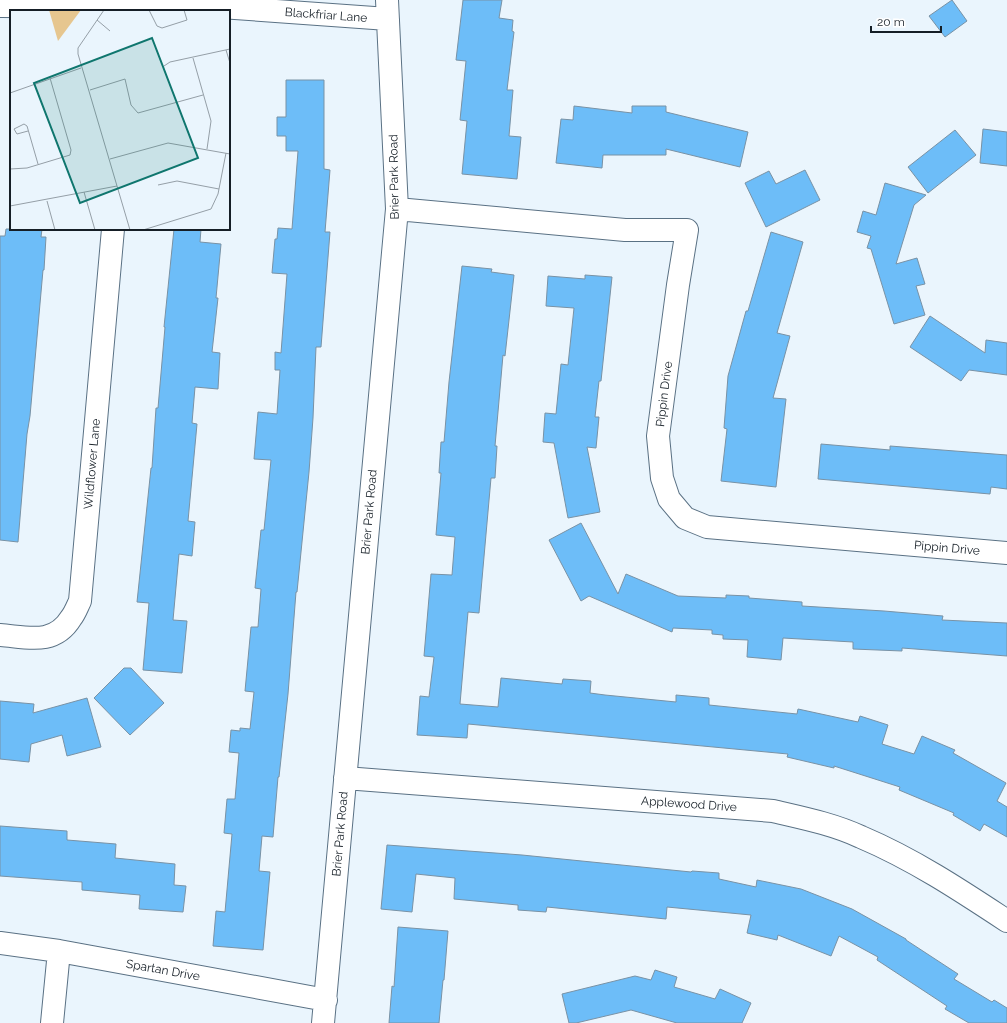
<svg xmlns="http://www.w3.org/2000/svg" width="1007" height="1023" font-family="Raleway,sans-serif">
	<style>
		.building { fill: #6dbdf8; stroke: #7992a5 }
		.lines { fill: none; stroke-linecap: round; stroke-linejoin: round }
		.street-casing { stroke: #5a7184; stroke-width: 24 }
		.street { stroke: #fff; stroke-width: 22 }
		.labels { text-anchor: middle; stroke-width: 3; stroke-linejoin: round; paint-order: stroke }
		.street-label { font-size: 12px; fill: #151e26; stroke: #fff }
		.inset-road { fill: none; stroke: #959fa7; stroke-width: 1 }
		.view { fill: #0f766e; fill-opacity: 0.15; stroke: #0f766e; stroke-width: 2 }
		.inset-edge { fill: none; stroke: #151e26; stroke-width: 2 }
	</style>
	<rect width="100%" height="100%" fill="#eaf5fd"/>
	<path class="building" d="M 463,0 L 502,0 L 499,18 L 513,20 L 512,31 L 514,32 L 507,90 L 513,90 L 509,136 L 521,137 L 517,179 L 462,174 L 467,121 L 460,120 L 466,61 L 456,60 Z
		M 952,0 L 967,21 L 945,37 L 929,16 Z
		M 286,80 L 324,80 L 324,169 L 330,170 L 325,232 L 330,232 L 321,347 L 316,347 L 313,418 L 309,472 L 297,592 L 296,592 L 288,694 L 279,777 L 278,777 L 273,837 L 262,836 L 259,871 L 270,872 L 263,950 L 213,946 L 216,911 L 225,912 L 232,834 L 224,833 L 227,799 L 235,799 L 239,753 L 229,752 L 231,730 L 240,731 L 240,728 L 250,729 L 254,692 L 245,691 L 251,627 L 258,627 L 261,589 L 255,588 L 261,530 L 264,530 L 271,460 L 254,459 L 258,412 L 277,414 L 280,370 L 275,370 L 275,352 L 281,353 L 287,274 L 272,273 L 275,239 L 277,239 L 278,228 L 292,229 L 298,151 L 286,151 L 286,136 L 277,136 L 277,117 L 286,117 Z
		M 574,106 L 632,113 L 632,106 L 666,106 L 666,112 L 748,132 L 740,167 L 666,149 L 666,155 L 603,155 L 602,168 L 556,163 L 561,119 L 573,120 Z
		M 983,129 L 1007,132 L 1007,166 L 980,163 Z
		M 955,130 L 976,155 L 928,193 L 908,167 Z
		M 805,170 L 820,200 L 766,227 L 745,183 L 769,171 L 776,184 Z
		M 885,183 L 926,195 L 914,205 L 896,264 L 917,258 L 925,284 L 916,286 L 925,315 L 894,324 L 871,249 L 867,248 L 871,236 L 857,232 L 863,211 L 876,215 Z
		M 6,229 L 42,229 L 41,237 L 46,237 L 44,270 L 43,270 L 30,416 L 27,434 L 18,542 L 0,540 L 0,236 L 5,236 Z
		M 174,229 L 201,229 L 200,242 L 221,244 L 216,298 L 218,298 L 212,352 L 220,353 L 218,389 L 195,387 L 192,423 L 197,424 L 188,521 L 195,522 L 192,556 L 179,554 L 173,620 L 187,621 L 182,673 L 143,670 L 149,603 L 137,602 L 151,468 L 152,468 L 156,408 L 158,408 L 165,327 L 164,327 Z
		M 771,232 L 803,242 L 777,333 L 790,336 L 773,398 L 786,399 L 776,487 L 721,481 L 727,429 L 724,428 L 728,376 L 746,311 L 748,311 Z
		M 462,266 L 492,269 L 491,272 L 514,275 L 505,356 L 503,355 L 495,446 L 497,446 L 495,478 L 491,478 L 479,613 L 468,612 L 460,704 L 498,707 L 501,678 L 562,684 L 563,679 L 591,681 L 590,693 L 605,695 L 676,702 L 676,695 L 709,698 L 709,705 L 797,714 L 798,709 L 858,722 L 860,716 L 888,725 L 882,744 L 914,754 L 922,736 L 955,750 L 953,753 L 1006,783 L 997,801 L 1007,807 L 1007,837 L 984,824 L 980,831 L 953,815 L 954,813 L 899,790 L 900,787 L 834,766 L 834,768 L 787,757 L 788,754 L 468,724 L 467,738 L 417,735 L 420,696 L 429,697 L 434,657 L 424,656 L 431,574 L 452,575 L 455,537 L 436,535 L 441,473 L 439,473 L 441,442 L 444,442 L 449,382 Z
		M 585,275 L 612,277 L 601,381 L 599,381 L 595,417 L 599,417 L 596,448 L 587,447 L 600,512 L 568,518 L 554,443 L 543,442 L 545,413 L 556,414 L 561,364 L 568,365 L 574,308 L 546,306 L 548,276 L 585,279 Z
		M 930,316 L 985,353 L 986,340 L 1007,343 L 1007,375 L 969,370 L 961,381 L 910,347 Z
		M 821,444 L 890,450 L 890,446 L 1007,455 L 1007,489 L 991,487 L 990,494 L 818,479 Z
		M 581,523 L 618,594 L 626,574 L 678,596 L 726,598 L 726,595 L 749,596 L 749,598 L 802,602 L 802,606 L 884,611 L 943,616 L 942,620 L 1007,623 L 1007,656 L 902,648 L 902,651 L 853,649 L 853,642 L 783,638 L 781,660 L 747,657 L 748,640 L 723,639 L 723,635 L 712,634 L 712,630 L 673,628 L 672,632 L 589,596 L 581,601 L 549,540 Z
		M 124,668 L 131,668 L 164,703 L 130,735 L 94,698 Z
		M 87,698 L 101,747 L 67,756 L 62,735 L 31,744 L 29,762 L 0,759 L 0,701 L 34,704 L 33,713 Z
		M 0,826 L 67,831 L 67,840 L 116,844 L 115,858 L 175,864 L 174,885 L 186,886 L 183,912 L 139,909 L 140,895 L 82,890 L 82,882 L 0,876 Z
		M 387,845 L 522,855 L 691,872 L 692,871 L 719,873 L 719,879 L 756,887 L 757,880 L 801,889 L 852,909 L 906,939 L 906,940 L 958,974 L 954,979 L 992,1002 L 994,1000 L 1007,1008 L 1007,1023 L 969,1023 L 945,1009 L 947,1006 L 877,960 L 878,957 L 839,936 L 831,956 L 778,935 L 777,940 L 747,933 L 751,915 L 667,907 L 666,919 L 547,907 L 546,912 L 518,910 L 518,905 L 454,899 L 455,878 L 416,874 L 412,912 L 381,909 Z
		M 398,927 L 448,931 L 444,980 L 443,980 L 439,1023 L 389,1023 L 392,986 L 394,987 Z
		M 655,970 L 677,977 L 674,987 L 715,999 L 720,989 L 751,1003 L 742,1023 L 677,1023 L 631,1010 L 576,1023 L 569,1023 L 562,994 L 635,976 L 651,980 Z"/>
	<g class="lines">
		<defs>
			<path id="street" d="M 0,6 L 161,7 L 206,6 L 388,19
				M 397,209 L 625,230 L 687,230 L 678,285 L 658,436 L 662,478 L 669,499 L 685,518 L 707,527 L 1007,553
				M 0,635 C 27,637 54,646 71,618 C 75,613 77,607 80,601 L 113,229
				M 345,778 L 773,811 C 803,818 833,824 861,837 C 913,859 960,890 1007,921
				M 0,943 L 59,951 L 326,1000
				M 52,1023 L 59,951
				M 323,1023 L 397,209 L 387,0"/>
		</defs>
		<use href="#street" class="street-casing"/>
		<use href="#street" class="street"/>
	</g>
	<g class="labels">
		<g class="street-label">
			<text transform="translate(326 15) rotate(4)" y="4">Blackfriar Lane</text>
			<text transform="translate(394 177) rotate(-91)" y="4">Brier Park Road</text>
			<text transform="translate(664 394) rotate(-83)" y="4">Pippin Drive</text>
			<text transform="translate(92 464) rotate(-85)" y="4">Wildflower Lane</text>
			<text transform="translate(369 512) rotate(-85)" y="4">Brier Park Road</text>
			<text transform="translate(947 548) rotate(5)" y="4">Pippin Drive</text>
			<text transform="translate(689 804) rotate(4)" y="4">Applewood Drive</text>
			<text transform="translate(340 834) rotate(-85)" y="4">Brier Park Road</text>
			<text transform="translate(163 970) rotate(10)" y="4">Spartan Drive</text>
		</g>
	</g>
	<g transform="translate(10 10)">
		<rect width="220" height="220" fill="#eaf5fd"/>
		<path d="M 39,0 L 71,0 L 48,31 Z" fill="#e6c68f"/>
		<path class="inset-road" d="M 94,0 L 68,38 L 68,44 L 120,220M 139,0 L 147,16 L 152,18 L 177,10 L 174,0M 87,10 L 100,21M 216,40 L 220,53M 183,48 L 201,111 L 197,139M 154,56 L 160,52 L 220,39M 80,80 L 115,69 L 121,95 L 128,103 L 193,85M 0,83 L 71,58M 18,121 L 7,124 L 4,119 L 14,114 L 17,116 L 28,154M 100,149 L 158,133 L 220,144M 0,159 L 17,158 L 60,145 L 61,140 L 40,68M 148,175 L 167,171 L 209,179M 74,182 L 85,220M 37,191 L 45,220M 0,196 L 107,176M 133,220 L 201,199 L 208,184 L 216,143"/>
		<path class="view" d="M 142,28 L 188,148 L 70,193 L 24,73 Z"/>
		<rect width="220" height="220" class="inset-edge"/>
	</g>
	<path d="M871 26v6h70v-6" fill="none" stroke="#151e26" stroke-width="2"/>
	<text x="877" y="26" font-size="12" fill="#151e26" stroke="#ffffff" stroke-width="3" paint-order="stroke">20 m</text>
</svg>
